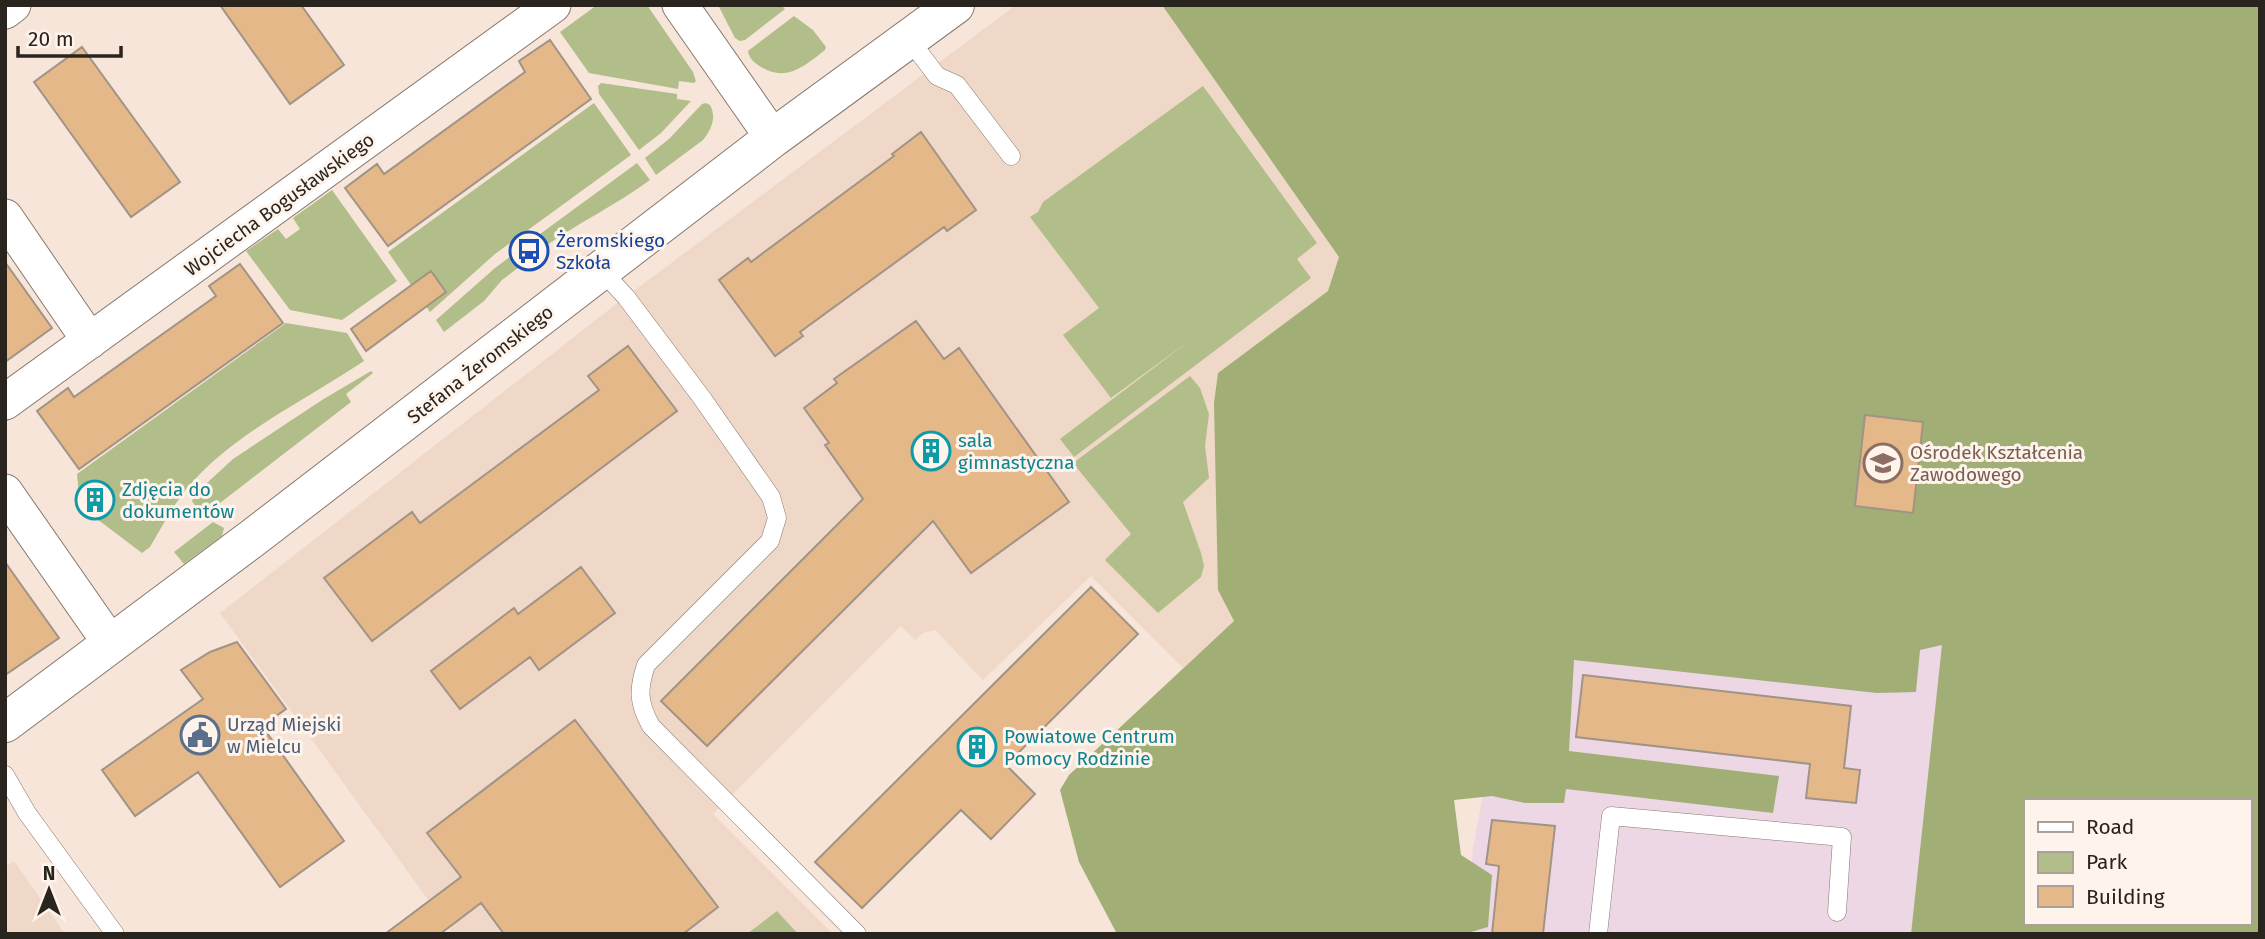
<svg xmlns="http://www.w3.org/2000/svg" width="2265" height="939" font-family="'Fira Sans',sans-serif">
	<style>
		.industrial { fill: #edd7e5 }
		.built { fill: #efd8c7 }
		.green { fill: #b2be89 }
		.forest { fill: #a1ae75; fill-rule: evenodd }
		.building { fill: #e4b889; stroke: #a19386; stroke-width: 2 }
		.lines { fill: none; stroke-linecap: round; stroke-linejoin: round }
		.lane-casing { stroke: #87796d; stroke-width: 19 }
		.street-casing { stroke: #87796d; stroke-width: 37 }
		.secondary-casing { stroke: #87796d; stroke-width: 40 }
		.lane { stroke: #fff; stroke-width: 18 }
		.street { stroke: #fff; stroke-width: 35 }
		.secondary { stroke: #fff; stroke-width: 38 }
		.labels { text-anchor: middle; stroke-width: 6; stroke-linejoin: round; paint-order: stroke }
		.street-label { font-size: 19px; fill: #2a241f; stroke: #fef4ec }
		.transit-label { font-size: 19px; fill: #164399; stroke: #fef4ec; text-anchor: start }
		.culture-label { font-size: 19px; fill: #0d838f; stroke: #fef4ec; text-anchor: start }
		.education-label { font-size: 19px; fill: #785e54; stroke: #fef4ec; text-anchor: start }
		.service-label { font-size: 19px; fill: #4e5e75; stroke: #fef4ec; text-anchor: start }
	</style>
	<rect width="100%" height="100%" fill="#f6e5d8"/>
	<path class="industrial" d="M 1943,644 L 1911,934 L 1466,934 L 1473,848 L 1509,654 Z"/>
	<path class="built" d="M 1016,5 L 1162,5 L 1339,257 L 1328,291 L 1218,373 L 1218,590 L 1234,621 L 1183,668 L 1091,576 L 983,680 L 935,630 L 923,633 L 915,640 L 901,626 L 713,814 L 833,934 L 453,934 L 220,613 L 615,305 Z
		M 14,861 L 65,934 L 5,934 L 5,867 Z"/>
	<path class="green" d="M 597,5 L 647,5 L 693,72 L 696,81 L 694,83 L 679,81 L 678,89 L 589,73 L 560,32 Z
		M 718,5 L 781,5 L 785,9 L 745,40 L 740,41 L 735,38 Z
		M 794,16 L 813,30 L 826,47 L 825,50 C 806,65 786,83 761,67 C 755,63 749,59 748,51 Z
		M 601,83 L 677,94 L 677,99 L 691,101 L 661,133 L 639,150 L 599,94 L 598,86 Z
		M 1203,86 L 1317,243 L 1297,259 L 1311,278 L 1074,457 L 1060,439 L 1189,341 L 1111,398 L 1063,335 L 1099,308 L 1030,217 L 1038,212 L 1043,202 Z
		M 594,103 L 631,155 L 495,254 L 430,312 L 388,252 Z
		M 706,103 L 710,105 C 717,118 711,130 703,140 L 656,175 L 645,158 L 669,139 L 702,104 Z
		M 637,163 L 650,180 C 616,205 578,223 544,247 L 536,237 Z
		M 332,190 L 397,281 L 342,320 L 290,310 L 246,251 L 278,229 L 286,239 L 300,229 L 293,218 Z
		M 515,253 L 523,264 L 502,280 L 484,301 L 444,332 L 436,320 L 495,268 Z
		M 286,323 L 347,333 L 364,361 C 306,400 234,433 188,487 C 173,505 162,527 150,547 L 142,553 L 93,516 L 109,502 L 96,484 L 79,495 L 77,474 Z
		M 371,371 L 373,373 L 346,394 L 351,402 L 207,513 L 196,507 L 192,501 L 195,494 L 233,459 L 322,400 Z
		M 1190,376 L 1200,388 L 1209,414 L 1205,446 L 1209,478 L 1183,502 L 1201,553 L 1204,566 L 1201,577 L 1158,613 L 1105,560 L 1131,534 L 1073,463 Z
		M 213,522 L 224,528 L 222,536 L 184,564 L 174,552 Z
		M 777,911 L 798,934 L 747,934 Z"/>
	<path class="forest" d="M 1162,5 L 2260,5 L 2260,934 L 1911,934 L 1942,645 L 1920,650 L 1916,692 L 1877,693 L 1574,660 L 1569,751 L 1779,776 L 1773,813 L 1566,789 L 1564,803 L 1525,803 L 1492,796 L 1454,800 L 1461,855 L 1492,875 L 1488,927 L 1464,934 L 1117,934 L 1079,862 L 1060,790 L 1069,775 L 1234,621 L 1218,590 L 1214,403 L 1218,373 L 1328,291 L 1339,257 ZM 2025,801 L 2249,801 L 2249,923 L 2025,923 Z"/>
	<path class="building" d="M 220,5 L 301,5 L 344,65 L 290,104 Z
		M 550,40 L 591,99 L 388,246 L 345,188 L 377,164 L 384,174 L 525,72 L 519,61 Z
		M 82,47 L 180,182 L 131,217 L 34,82 Z
		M 921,132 L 976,210 L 947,231 L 944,227 L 800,332 L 803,336 L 775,356 L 719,280 L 748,258 L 751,262 L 894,156 L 892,154 Z
		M 5,262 L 52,328 L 5,362 Z
		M 240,264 L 283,323 L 79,469 L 37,411 L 68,388 L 74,397 L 216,296 L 209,286 Z
		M 431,271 L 446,292 L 366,351 L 351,329 Z
		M 916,321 L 944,359 L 959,348 L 1069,502 L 971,573 L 933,521 L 707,746 L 661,701 L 863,499 L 825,445 L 829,443 L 804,408 L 837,383 L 834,379 Z
		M 628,346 L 677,411 L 372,641 L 324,578 L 412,512 L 420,523 L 599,390 L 588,376 Z
		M 1865,415 L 1923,422 L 1913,513 L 1855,506 Z
		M 5,562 L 59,638 L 5,675 Z
		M 581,567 L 615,613 L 539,670 L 530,657 L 460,709 L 431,671 L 514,608 L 518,614 Z
		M 1091,587 L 1138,634 L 1006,765 L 1035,794 L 991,839 L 961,810 L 862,908 L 815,862 Z
		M 237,642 L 286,709 L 262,726 L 344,841 L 280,887 L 198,772 L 135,816 L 102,770 L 203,699 L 181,670 L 210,652 Z
		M 1583,675 L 1851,706 L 1844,768 L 1860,770 L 1856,803 L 1806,798 L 1810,764 L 1576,737 Z
		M 575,720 L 718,907 L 683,934 L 504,934 L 481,903 L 440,934 L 385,934 L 461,877 L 427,833 Z
		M 1492,820 L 1555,826 L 1543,934 L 1492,934 L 1499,866 L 1486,864 Z"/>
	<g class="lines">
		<defs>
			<path id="lane" d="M 909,39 L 937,76 L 957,85 L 1011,156
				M 601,270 L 626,297 L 702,398 L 771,497 L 777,518 L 770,541 L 646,665 C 638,689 638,703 651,726 L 857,934
				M 5,775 L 27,813 L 115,934
				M 1598,934 L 1611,816 L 1842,837 L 1837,912"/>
			<path id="street" d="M 680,5 L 773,138
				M 5,11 L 13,5
				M 5,217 L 90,341
				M 5,402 L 553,5
				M 5,492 L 111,644"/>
			<path id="secondary" d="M 5,723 L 254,537 L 773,138 L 955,5"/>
		</defs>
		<use href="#lane" class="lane-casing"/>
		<use href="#street" class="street-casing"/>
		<use href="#secondary" class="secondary-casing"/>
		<use href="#lane" class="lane"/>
		<use href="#street" class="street"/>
		<use href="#secondary" class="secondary"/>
	</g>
	<defs>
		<symbol id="bus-ring" viewBox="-11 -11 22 22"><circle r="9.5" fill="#fef4ec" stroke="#1a4fb4" stroke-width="1.5"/><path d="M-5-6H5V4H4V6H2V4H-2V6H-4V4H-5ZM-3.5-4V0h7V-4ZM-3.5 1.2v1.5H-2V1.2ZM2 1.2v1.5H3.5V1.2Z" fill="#1a4fb4"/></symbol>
		<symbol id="building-ring" viewBox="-11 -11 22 22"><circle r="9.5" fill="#fef4ec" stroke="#0f9aa8" stroke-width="1.5"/><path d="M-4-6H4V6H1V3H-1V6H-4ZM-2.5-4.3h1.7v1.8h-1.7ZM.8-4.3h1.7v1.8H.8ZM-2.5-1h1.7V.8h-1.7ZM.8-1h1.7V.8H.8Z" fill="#0f9aa8"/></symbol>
		<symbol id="school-ring" viewBox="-11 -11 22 22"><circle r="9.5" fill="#fef4ec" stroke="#8d6e63" stroke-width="1.5"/><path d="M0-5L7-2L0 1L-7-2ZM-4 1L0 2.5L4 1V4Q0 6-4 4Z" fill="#8d6e63"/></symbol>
		<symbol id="civic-ring" viewBox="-11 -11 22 22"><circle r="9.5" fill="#fef4ec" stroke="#5c6f8a" stroke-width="1.5"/><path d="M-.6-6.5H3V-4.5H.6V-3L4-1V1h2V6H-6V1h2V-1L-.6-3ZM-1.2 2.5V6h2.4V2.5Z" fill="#5c6f8a"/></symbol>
	</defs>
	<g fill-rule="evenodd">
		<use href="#bus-ring" x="507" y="229" width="44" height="44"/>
		<use href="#building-ring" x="909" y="429" width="44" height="44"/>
		<use href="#school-ring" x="1861" y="441" width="44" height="44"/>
		<use href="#building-ring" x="73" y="478" width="44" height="44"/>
		<use href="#civic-ring" x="178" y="713" width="44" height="44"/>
		<use href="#building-ring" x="955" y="725" width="44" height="44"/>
	</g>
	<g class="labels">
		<g class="street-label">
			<text transform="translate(279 204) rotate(-36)" y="7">Wojciecha Bogusławskiego</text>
			<text transform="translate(480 364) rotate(-38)" y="7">Stefana Żeromskiego</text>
		</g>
		<g class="transit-label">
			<text x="556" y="247">Żeromskiego<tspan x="556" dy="22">Szkoła</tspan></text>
		</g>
		<g class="culture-label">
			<text x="958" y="447">sala<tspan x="958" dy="22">gimnastyczna</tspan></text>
			<text x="122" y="496">Zdjęcia do<tspan x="122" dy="22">dokumentów</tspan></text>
			<text x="1004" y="743">Powiatowe Centrum<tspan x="1004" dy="22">Pomocy Rodzinie</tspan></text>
		</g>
		<g class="education-label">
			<text x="1910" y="459">Ośrodek Kształcenia<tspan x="1910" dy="22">Zawodowego</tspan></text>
		</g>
		<g class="service-label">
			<text x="227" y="731">Urząd Miejski<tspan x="227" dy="22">w Mielcu</tspan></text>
		</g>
	</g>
	<rect width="2265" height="939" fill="none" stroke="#2a241f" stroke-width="14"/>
	<rect x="2024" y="799" width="228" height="126" fill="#fef4ec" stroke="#a9a19a" stroke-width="2"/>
	<rect x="2038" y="822" width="35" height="10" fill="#ffffff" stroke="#a9a19a" stroke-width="2"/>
	<text x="2086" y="834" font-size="21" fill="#2a241f">Road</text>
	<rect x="2038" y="852" width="35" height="21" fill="#b2be89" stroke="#a9a19a" stroke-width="2"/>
	<text x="2086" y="869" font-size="21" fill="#2a241f">Park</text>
	<rect x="2038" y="886" width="35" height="21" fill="#e4b889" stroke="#a9a19a" stroke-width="2"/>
	<text x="2086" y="904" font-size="21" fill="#2a241f">Building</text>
	<g transform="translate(49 890)" stroke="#fef4ec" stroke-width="5" paint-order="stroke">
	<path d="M0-5L12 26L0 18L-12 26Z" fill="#2a241f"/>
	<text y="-10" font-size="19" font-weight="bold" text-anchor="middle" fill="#2a241f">N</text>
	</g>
	<path d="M18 46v10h103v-10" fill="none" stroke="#2a241f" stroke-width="3.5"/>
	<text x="28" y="46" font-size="21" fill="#2a241f" stroke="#fef4ec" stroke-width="5" paint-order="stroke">20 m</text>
</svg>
